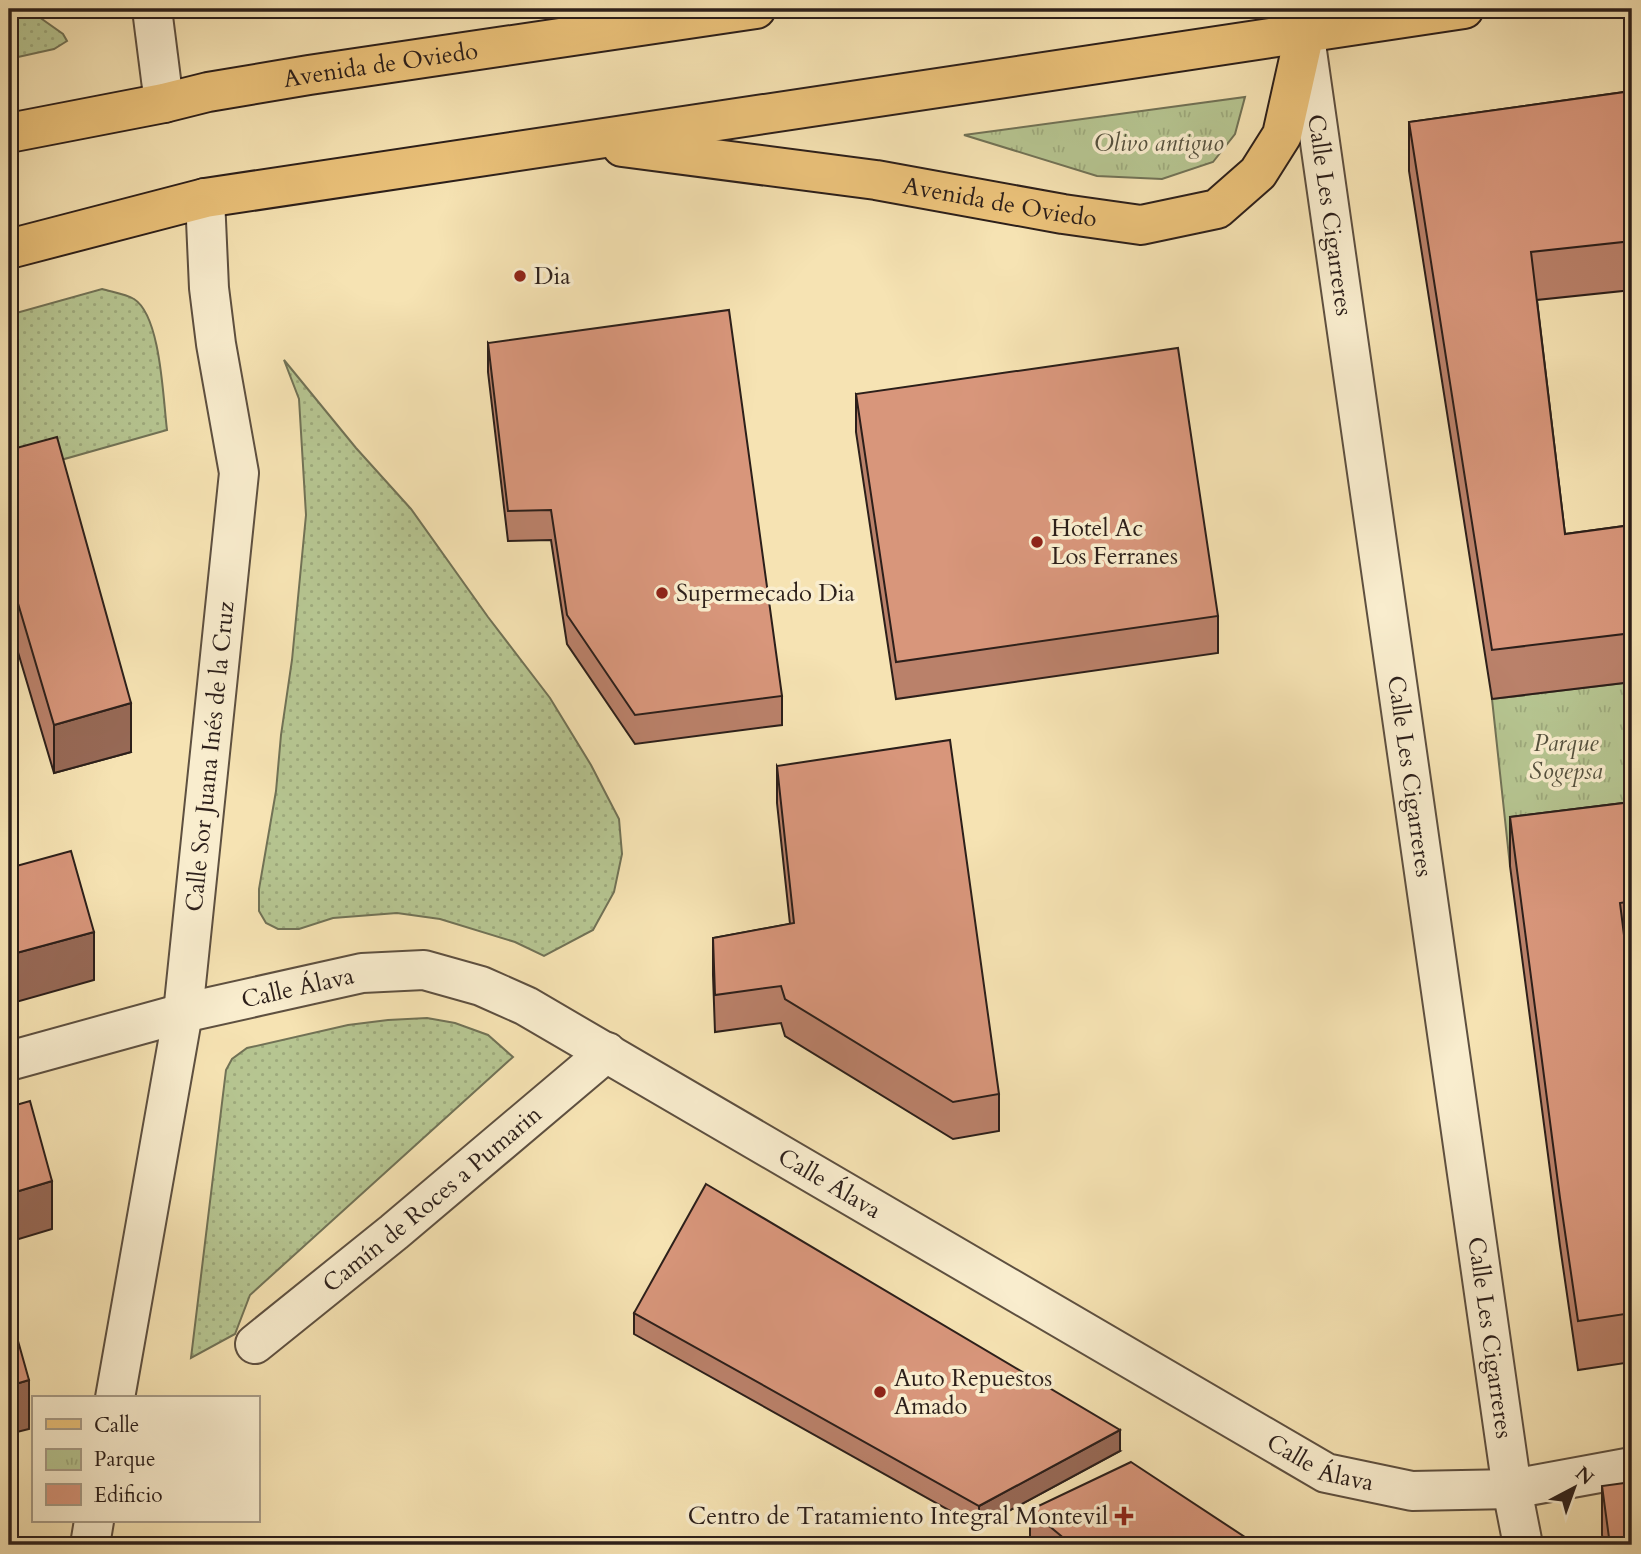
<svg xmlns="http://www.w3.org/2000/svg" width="1641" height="1554" font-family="Cardo,serif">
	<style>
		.grass { fill: url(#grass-dots); stroke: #717256; stroke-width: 2 }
		.park { fill: url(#park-tufts); stroke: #717256; stroke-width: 2 }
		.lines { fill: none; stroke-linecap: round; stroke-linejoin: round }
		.minor-casing { stroke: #5e5040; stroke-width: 42 }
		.major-casing { stroke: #2c1f1a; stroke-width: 42 }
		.minor { stroke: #f9edce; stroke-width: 38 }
		.major { stroke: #ebc27a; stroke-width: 38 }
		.wall { fill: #ba816a; stroke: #2c1f1a; stroke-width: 2 }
		.shaded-wall { fill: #976956; stroke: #2c1f1a; stroke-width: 2 }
		.building { fill: #d8967b; stroke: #2c1f1a; stroke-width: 2 }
		.poi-dot { fill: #8f2418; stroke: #f9edce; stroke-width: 2.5 }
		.labels { text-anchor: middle; stroke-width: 7; stroke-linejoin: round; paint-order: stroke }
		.street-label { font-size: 24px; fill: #2c1f1a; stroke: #f9edce }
		.park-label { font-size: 24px; font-style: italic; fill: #55513e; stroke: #f9edce }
		.poi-label { font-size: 24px; fill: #2c1f1a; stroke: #f9edce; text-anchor: start }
	</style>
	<defs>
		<pattern id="grass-dots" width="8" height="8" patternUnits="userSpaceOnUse" patternTransform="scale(1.75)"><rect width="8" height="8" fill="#b6c591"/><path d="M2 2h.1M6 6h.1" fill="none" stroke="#9da97c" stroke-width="1.8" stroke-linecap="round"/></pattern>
		<pattern id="park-tufts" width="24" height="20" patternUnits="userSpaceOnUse" patternTransform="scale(1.75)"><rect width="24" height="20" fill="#b6c591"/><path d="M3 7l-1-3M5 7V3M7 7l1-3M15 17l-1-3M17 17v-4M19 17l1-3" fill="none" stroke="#9da97c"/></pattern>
	</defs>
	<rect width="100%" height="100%" fill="#f6e3b3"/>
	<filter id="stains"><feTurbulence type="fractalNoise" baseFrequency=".00286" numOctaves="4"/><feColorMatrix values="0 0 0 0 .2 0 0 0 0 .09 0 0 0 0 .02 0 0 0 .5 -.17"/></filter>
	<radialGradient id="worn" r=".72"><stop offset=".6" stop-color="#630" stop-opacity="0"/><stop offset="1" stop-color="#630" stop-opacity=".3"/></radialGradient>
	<path class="grass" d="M 32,12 L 63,34 L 67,41 L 54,49 L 9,59 L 9,14 Z
		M 102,289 C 112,292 125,294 134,299 C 161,316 163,399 167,430 L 54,462 L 9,499 L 9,315 Z
		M 284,360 L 356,448 L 411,509 L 488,617 L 550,698 L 591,765 L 619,819 L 622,854 L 614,892 L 593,930 L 544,956 L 515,942 L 440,919 L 397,913 L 333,918 L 299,929 L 278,929 L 266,923 L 259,911 L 259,889 L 276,791 L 281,735 L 292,660 L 306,515 L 299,399 Z
		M 427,1018 L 455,1023 L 488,1035 L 513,1057 L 250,1295 L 235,1334 L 191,1358 L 226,1070 L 232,1059 L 247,1048 L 348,1025 L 388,1020 Z"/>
	<path class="park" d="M 1245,97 L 1235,134 L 1213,162 L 1162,179 L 1097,176 L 964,135 Z
		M 1632,682 L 1632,852 L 1510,866 L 1492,699 Z"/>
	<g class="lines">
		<defs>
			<g id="minor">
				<path d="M 152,9 L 164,103"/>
				<path id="s1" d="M 1301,9 L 1512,1489 L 1523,1545"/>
				<path id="s2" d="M 9,1061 L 183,1013 L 362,973 L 424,970 L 481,986 L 526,1006 L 1326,1473 L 1412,1491 L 1512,1489 L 1632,1467"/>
				<path id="s3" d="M 255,1344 L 394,1232 L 607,1052"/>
				<path id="s4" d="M 115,1398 L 183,1013 L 239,473 L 216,344 L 209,288 L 205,198"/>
				<path d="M 90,1545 L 94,1521"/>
			</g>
			<g id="major">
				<path id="s5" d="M 9,133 L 164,103 L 208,92 L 309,75 L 756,9"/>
				<path id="s6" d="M 622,147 L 876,180 L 1063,214 L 1141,225 L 1217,209 L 1258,173 L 1282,135 L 1305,32"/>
				<path d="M 9,249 L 205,198 L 1464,9"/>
			</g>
		</defs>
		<use href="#minor" class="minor-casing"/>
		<use href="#major" class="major-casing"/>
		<use href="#minor" class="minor"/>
		<use href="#major" class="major"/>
	</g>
	<path class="wall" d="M 1632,91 L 1632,290 L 1537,300 L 1565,534 L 1632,525 L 1632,682 L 1492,699 L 1409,171 L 1409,122 Z
		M 488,343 L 782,696 L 782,725 L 635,744 L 567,644 L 551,540 L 508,541 L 488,372 Z
		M 856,394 L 1218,616 L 1218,653 L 896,699 L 856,432 Z
		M 9,450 L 131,752 L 54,773 L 9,622 Z
		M 777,766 L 999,1094 L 999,1131 L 953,1139 L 785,1036 L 781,1023 L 715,1032 L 713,975 L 713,938 L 790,924 L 777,803 Z
		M 1632,802 L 1632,950 L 1626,951 L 1632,999 L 1632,1362 L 1578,1370 L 1560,1246 L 1510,866 L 1510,817 Z
		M 634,1313 L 1120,1451 L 979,1527 L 634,1334 Z
		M 1602,1486 L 1632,1545 L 1604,1545 L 1602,1535 Z
		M 1030,1510 L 1257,1545 L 1037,1545 L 1030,1539 Z"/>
	<path class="shaded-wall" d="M 131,703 L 131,752 L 54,773 L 54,725 Z
		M 94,932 L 94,980 L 9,1004 L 9,955 Z
		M 52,1181 L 52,1229 L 9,1242 L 9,1194 Z
		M 29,1380 L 29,1429 L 9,1434 L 9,1386 Z
		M 1120,1430 L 1120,1451 L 979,1527 L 979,1506 Z"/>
	<path class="building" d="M 1632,91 L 1632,241 L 1531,252 L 1565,534 L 1632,525 L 1632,633 L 1492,650 L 1409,122 Z
		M 729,310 L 782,696 L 635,715 L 567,615 L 551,510 L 508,511 L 488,343 Z
		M 1178,348 L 1218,616 L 896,662 L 856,394 Z
		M 57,437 L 131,703 L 54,725 L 9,573 L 9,450 Z
		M 950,740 L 999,1094 L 953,1102 L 785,999 L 781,986 L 715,995 L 713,938 L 794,923 L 777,766 Z
		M 1632,802 L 1632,901 L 1620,903 L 1632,999 L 1632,1313 L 1578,1321 L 1560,1198 L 1510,817 Z
		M 71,851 L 94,932 L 9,955 L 9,868 Z
		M 30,1101 L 52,1181 L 9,1194 L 9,1107 Z
		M 706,1184 L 1120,1430 L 979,1506 L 634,1313 Z
		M 9,1309 L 29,1380 L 9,1386 Z
		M 1131,1462 L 1257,1545 L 1072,1545 L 1030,1510 Z
		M 1632,1482 L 1632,1545 L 1610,1545 L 1602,1486 Z"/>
	<g class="poi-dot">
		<circle cx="520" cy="276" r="7"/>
		<circle cx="1037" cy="542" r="7"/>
		<circle cx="662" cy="593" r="7"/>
		<circle cx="880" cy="1392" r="7"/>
		<path d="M1120.5 1505.5h7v7h7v7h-7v7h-7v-7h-7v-7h7z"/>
	</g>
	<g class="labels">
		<g class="street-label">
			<text dy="8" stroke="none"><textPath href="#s5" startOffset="378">Avenida de Oviedo</textPath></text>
			<text dy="8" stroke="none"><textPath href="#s6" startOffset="382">Avenida de Oviedo</textPath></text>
			<text dy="8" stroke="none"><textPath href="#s1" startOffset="208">Calle Les Cigarreres</textPath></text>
			<text dy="8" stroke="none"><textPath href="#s4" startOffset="649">Calle Sor Juana Inés de la Cruz</textPath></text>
			<text dy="8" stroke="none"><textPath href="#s1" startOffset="775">Calle Les Cigarreres</textPath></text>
			<text dy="8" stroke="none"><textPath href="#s2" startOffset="298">Calle Álava</textPath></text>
			<text dy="8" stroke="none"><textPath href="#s2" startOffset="886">Calle Álava</textPath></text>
			<text dy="8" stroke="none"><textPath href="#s3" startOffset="229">Camín de Roces a Pumarin</textPath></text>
			<text dy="8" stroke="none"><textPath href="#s1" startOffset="1342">Calle Les Cigarreres</textPath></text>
			<text dy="8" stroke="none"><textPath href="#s2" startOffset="1452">Calle Álava</textPath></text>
		</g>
		<g class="park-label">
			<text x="1159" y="151">Olivo antiguo</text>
			<text x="1566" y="751">Parque<tspan x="1566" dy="28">Sogepsa</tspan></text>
		</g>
		<g class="poi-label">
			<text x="534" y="284">Dia</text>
			<text x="1051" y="536">Hotel Ac<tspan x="1051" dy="28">Los Ferranes</tspan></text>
			<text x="676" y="601">Supermecado Dia</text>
			<text x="894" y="1386">Auto Repuestos<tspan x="894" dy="28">Amado</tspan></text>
			<text x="1108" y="1524" text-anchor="end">Centro de Tratamiento Integral Montevil</text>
		</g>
	</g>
	<rect width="1641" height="1554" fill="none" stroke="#f6e3b3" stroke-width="35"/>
	<rect x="10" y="10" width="1620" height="1533" fill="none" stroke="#2c1f1a" stroke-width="3.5"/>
	<rect x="18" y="18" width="1606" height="1519" fill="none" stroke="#2c1f1a" stroke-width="2"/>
	<rect x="32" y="1396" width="228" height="126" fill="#f9edce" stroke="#a79b86" stroke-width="2"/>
	<rect x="46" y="1419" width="35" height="10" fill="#ebc27a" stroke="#a79b86" stroke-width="2"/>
	<text x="94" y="1432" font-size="21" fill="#2c1f1a">Calle</text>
	<rect x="46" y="1449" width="35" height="21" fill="url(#park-tufts)" stroke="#a79b86" stroke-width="2"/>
	<text x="94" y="1466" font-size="21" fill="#2c1f1a">Parque</text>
	<rect x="46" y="1484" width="35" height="21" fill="#d8967b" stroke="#a79b86" stroke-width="2"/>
	<text x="94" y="1502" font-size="21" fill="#2c1f1a">Edificio</text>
	<g transform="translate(1574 1488) rotate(41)" stroke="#f9edce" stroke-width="5" paint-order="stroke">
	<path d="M0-5L12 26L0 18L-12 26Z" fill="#2c1f1a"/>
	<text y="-10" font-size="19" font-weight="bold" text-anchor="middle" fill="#2c1f1a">N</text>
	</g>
	<rect width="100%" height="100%" filter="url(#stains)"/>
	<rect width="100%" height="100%" fill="url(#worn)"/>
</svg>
